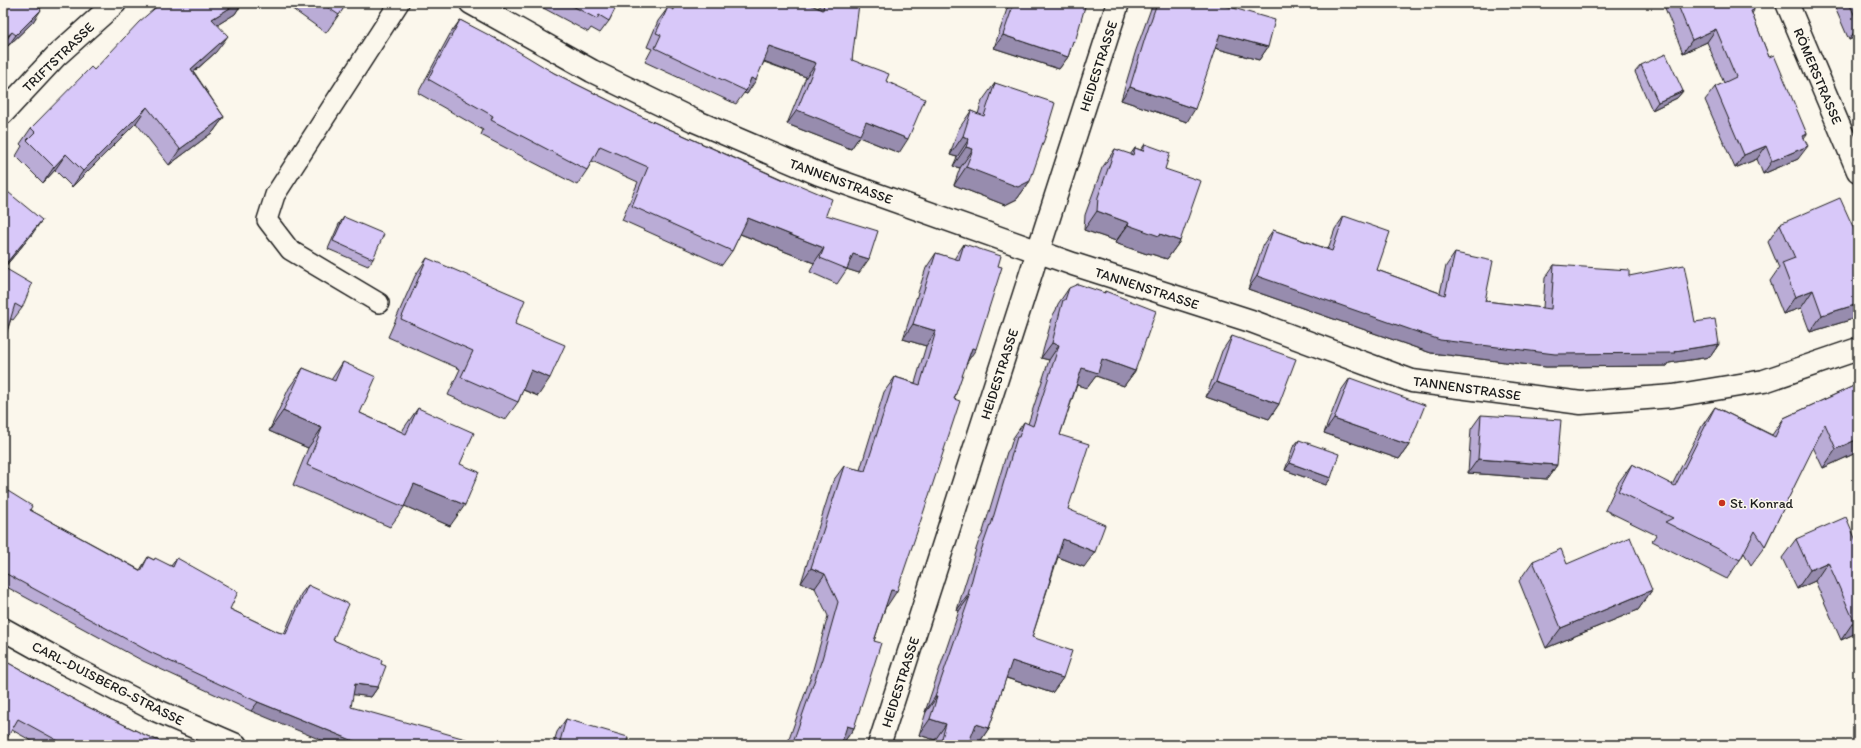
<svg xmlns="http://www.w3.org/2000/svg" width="1861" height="748" font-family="Itim,sans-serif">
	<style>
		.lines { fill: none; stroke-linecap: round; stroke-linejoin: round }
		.lane-casing { stroke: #1c1c1c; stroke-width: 22 }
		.street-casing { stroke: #1c1c1c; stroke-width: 25 }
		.secondary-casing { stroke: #1c1c1c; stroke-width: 25 }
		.lane { stroke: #fbf7ec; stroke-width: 19 }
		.street { stroke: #fbf7ec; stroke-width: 22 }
		.secondary { stroke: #fbf7ec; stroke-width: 22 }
		.wall { fill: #baacd6; stroke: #1c1c1c }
		.shaded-wall { fill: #978cae; stroke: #1c1c1c }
		.building { fill: #d8c8f9; stroke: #1c1c1c }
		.poi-dot { fill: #c8321e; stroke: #fbf7ec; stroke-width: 1.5 }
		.labels { text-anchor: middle; stroke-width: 3; stroke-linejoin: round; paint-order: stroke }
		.street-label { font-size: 14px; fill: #1c1c1c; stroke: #fbf7ec }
		.poi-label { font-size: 14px; fill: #1c1c1c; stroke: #fbf7ec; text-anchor: start }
	</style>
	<rect width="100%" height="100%" fill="#fbf7ec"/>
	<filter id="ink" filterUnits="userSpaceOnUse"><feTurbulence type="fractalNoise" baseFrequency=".025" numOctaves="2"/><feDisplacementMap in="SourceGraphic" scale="8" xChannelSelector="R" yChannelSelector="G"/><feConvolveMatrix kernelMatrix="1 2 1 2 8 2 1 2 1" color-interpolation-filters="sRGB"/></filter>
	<g filter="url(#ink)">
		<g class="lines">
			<defs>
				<path id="lane" d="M 379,303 L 290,250 L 267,220 L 275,195 L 399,3"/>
				<path id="street" d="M 471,3 L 592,71 L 695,121 L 819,174 L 1073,264 L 1251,321 L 1412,381 L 1581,403 L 1673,396 L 1764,381 L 1858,349
					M 1787,3 L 1858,171
					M 3,113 L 56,56 L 115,3
					M 879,745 L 1118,3"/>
				<path id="secondary" d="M 3,629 L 66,664 L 153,709 L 236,745"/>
			</defs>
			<use href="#lane" class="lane-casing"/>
			<use href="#street" class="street-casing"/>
			<use href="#secondary" class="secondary-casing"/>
			<use href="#lane" class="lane"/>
			<use href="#street" class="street"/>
			<use href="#secondary" class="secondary"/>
		</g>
		<path class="wall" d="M 3,3 L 40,8 L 33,22 L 8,46 L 4,43 Z
			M 161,3 L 242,3 L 235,14 L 217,25 L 216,52 L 194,72 L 224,117 L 213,132 L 169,165 L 136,123 L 72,187 L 55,170 L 43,183 L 16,156 L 22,146 L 20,144 L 31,128 L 94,70 Z
			M 284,3 L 347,3 L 326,33 Z
			M 534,3 L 618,3 L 609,21 L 600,33 L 591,28 L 588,32 Z
			M 668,3 L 806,3 L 818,8 L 822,3 L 854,3 L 852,60 L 886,81 L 899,153 L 859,137 L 851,149 L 787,124 L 806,77 L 764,62 L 747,94 L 744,93 L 736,104 L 645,62 L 652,49 L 647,47 L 658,21 L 667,9 Z
			M 1009,3 L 1086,3 L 1068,57 L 1059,69 L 994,48 Z
			M 1153,3 L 1216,3 L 1268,47 L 1259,60 L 1215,48 L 1187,122 L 1121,100 L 1136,50 Z
			M 1663,3 L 1752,3 L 1754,10 L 1752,14 L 1769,57 L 1807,134 L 1804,138 L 1798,159 L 1763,174 L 1757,159 L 1735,168 L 1705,100 L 1715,87 L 1724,83 L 1707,42 L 1683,53 Z
			M 1833,3 L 1858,3 L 1858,36 L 1849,40 Z
			M 460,20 L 554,73 L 638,115 L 784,180 L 785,179 L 826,215 L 859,273 L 847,269 L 837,284 L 810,272 L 814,263 L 740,234 L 732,251 L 722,265 L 622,220 L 638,182 L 592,161 L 587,170 L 577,185 L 481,135 L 483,130 L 418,93 L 450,34 Z
			M 1641,65 L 1683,91 L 1677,98 L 1652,110 L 1635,72 Z
			M 995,83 L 1030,181 L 1017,199 L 1005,205 L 954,185 L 960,168 L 953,166 L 957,157 L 950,155 L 958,130 L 971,111 L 978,114 L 982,101 Z
			M 1145,144 L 1165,169 L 1180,241 L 1167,259 L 1148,253 L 1147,254 L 1115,243 L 1116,241 L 1084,230 L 1085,215 L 1102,168 L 1115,149 L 1130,155 L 1135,148 L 1141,150 Z
			M 3,188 L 33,233 L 4,268 L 22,308 L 13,320 L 11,319 L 3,344 Z
			M 1344,216 L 1377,270 L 1440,293 L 1446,266 L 1455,253 L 1485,301 L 1543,308 L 1545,278 L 1554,265 L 1629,276 L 1695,322 L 1719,344 L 1710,357 L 1669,363 L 1667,366 L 1546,367 L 1431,353 L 1248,289 L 1264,243 L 1273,230 L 1328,249 L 1335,229 Z
			M 344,217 L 373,259 L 368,266 L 328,249 L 339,224 Z
			M 1780,224 L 1853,317 L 1850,320 L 1810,332 L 1801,308 L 1783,314 L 1770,281 L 1779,268 L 1768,242 Z
			M 964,244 L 966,363 L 954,399 L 887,606 L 886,606 L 874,641 L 854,728 L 844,742 L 842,742 L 841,745 L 787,745 L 812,673 L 828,616 L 815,588 L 801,583 L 833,481 L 844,466 L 860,470 L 884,392 L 895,377 L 915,383 L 926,346 L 903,339 L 926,268 L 936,253 L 954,259 Z
			M 427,258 L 515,324 L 538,396 L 523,390 L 518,402 L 505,420 L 448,395 L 460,369 L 388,337 L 415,276 Z
			M 1069,288 L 1104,293 L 1105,291 L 1135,371 L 1124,386 L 1096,376 L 1087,388 L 1077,385 L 1060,435 L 1068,509 L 1084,567 L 1058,557 L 1032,637 L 1063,678 L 1052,693 L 1006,678 L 989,728 L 979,743 L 970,741 L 968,745 L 934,745 L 935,740 L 919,735 L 926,712 L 925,712 L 959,611 L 957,610 L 965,584 L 979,540 L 982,535 L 1007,452 L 1010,448 L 1013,438 L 1024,422 L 1028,424 L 1049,360 L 1041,358 L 1053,315 L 1056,310 L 1058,304 Z
			M 1232,336 L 1279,404 L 1269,419 L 1206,397 L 1222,351 Z
			M 343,362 L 360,413 L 402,432 L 404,428 L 418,408 L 460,464 L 450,526 L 405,506 L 390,527 L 293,485 L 308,448 L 269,431 L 289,388 L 303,368 L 331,380 Z
			M 1350,378 L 1409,445 L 1399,459 L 1324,433 L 1340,392 Z
			M 1858,384 L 1858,452 L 1823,468 L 1813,447 L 1765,546 L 1751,565 L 1744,553 L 1740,560 L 1727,579 L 1652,541 L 1656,535 L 1605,510 L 1618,483 L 1632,464 L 1672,485 L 1702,426 L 1715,407 L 1772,435 L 1784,418 Z
			M 1481,415 L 1557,465 L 1547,479 L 1468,473 L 1471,429 Z
			M 1299,440 L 1331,478 L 1326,485 L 1285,470 L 1293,447 Z
			M 3,488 L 30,510 L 140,570 L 148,557 L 154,560 L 171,566 L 177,558 L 230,609 L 278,632 L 284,634 L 301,594 L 308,585 L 333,640 L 381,664 L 378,687 L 371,697 L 353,694 L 251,711 L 143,661 L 3,585 Z
			M 1796,539 L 1858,545 L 1858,642 L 1854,634 L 1841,640 L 1815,581 L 1797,589 L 1782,558 Z
			M 1533,561 L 1567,564 L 1652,590 L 1638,610 L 1546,648 L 1519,581 Z
			M 3,660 L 84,705 L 147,736 L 169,745 L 39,745 L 12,730 Z
			M 566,719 L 626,745 L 553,745 L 557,732 Z"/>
		<path class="shaded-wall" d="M 42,3 L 46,3 L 30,18 L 38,6 Z
			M 238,3 L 242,3 L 235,14 L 201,35 L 212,19 Z
			M 41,10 L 33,22 L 8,46 L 16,35 Z
			M 1858,26 L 1858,36 L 1849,40 Z
			M 1716,29 L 1707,42 L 1683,53 L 1692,40 Z
			M 12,32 L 4,43 L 3,44 L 3,40 Z
			M 1220,34 L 1268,47 L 1259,60 L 1211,47 Z
			M 1003,35 L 1068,57 L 1059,69 L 994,48 Z
			M 228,36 L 216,52 L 180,84 L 191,69 Z
			M 770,47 L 816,63 L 806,77 L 761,60 Z
			M 751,78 L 756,80 L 747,94 L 744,93 L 746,91 Z
			M 1130,87 L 1195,109 L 1187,122 L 1121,100 Z
			M 1683,91 L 1677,98 L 1652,110 L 1658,102 Z
			M 147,107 L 136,123 L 72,187 L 83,171 Z
			M 797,110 L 866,122 L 908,139 L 899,153 L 859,137 L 851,149 L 787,124 Z
			M 224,117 L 213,132 L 169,165 L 180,149 Z
			M 963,136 L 969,139 L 957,157 L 950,155 Z
			M 1766,146 L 1757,159 L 1735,168 L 1744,155 Z
			M 1808,146 L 1798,159 L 1763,174 L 1772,161 Z
			M 966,147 L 973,149 L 960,168 L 953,166 Z
			M 66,154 L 55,170 L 43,183 L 54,167 Z
			M 966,167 L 1030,181 L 1017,199 L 1005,205 L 954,185 Z
			M 1097,211 L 1129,223 L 1116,241 L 1084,230 Z
			M 748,218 L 824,248 L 814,263 L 738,233 Z
			M 42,220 L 33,233 L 3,269 L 3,267 Z
			M 1128,225 L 1160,234 L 1180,241 L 1167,259 L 1148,253 L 1147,254 L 1115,243 Z
			M 853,254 L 869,259 L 859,273 L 843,268 Z
			M 1257,276 L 1675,351 L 1719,344 L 1710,357 L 1669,363 L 1667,366 L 1546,367 L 1431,353 L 1248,289 Z
			M 1813,290 L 1801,308 L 1783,314 L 1795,297 Z
			M 1858,304 L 1858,315 L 1853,317 L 1850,320 L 1810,332 L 1822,315 Z
			M 913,324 L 936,331 L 926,346 L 903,339 Z
			M 1052,343 L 1059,345 L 1049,360 L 1041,358 Z
			M 972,348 L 976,349 L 966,364 Z
			M 1102,359 L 1135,371 L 1124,386 L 1096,376 L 1087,388 L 1071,383 L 1082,368 Z
			M 531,370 L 550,378 L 538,396 L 519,388 Z
			M 1216,382 L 1279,404 L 1269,419 L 1206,397 Z
			M 283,411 L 322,428 L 308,448 L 269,431 Z
			M 1334,419 L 1409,445 L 1399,459 L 1324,433 Z
			M 1858,439 L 1858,452 L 1823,468 L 1836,449 Z
			M 1478,459 L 1557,465 L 1547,479 L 1468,473 Z
			M 1290,463 L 1331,478 L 1326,485 L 1285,470 Z
			M 414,484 L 465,505 L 450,526 L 400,504 Z
			M 1063,539 L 1095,552 L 1084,567 L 1053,555 Z
			M 1828,562 L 1815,581 L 1797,589 L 1810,570 Z
			M 811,568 L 825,574 L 815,588 L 801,583 Z
			M 891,590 L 897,591 L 887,606 L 881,604 Z
			M 1652,590 L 1638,610 L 1546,648 L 1561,628 Z
			M 968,595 L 970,596 L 959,611 L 957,610 Z
			M 1858,619 L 1858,628 L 1854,634 L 1841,640 L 1854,621 Z
			M 1012,661 L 1063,678 L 1052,693 L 1001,676 Z
			M 355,684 L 378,687 L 371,697 L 348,694 Z
			M 935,697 L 937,697 L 926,712 L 925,712 Z
			M 258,702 L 364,745 L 333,745 L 251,711 Z
			M 930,719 L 946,724 L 935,740 L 919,735 Z
			M 976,724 L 989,728 L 979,743 L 965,739 Z
			M 847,726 L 854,728 L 844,742 L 837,740 Z"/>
		<path class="building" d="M 3,3 L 42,3 L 38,6 L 41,10 L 16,35 L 12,32 L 3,40 Z
			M 161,3 L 238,3 L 212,19 L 228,36 L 191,69 L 224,117 L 180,149 L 147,107 L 83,171 L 66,154 L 54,167 L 27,140 L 35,132 L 31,128 L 91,67 L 94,70 L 139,22 Z
			M 321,3 L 347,3 L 339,15 Z
			M 567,3 L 618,3 L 609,21 L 599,15 L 597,19 Z
			M 675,3 L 806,3 L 823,10 L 824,3 L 854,3 L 859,4 L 852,60 L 889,74 L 886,81 L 925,99 L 908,139 L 866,122 L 860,135 L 797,110 L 816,63 L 770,47 L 756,80 L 751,78 L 746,91 L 655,48 L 661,35 L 656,33 L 668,7 L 674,10 Z
			M 1014,3 L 1086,3 L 1075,42 L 1073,41 L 1068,57 L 1003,35 Z
			M 1157,3 L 1216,3 L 1275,20 L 1268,47 L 1220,34 L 1195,109 L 1130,87 L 1145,38 Z
			M 1677,3 L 1752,3 L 1754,10 L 1751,11 L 1769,57 L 1774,55 L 1807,134 L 1803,136 L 1808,146 L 1772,161 L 1766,146 L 1744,155 L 1715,87 L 1736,77 L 1716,29 L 1692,40 Z
			M 1849,3 L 1858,3 L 1858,23 Z
			M 460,20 L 506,44 L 554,73 L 638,115 L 785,181 L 785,179 L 832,199 L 826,215 L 878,231 L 869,259 L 853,254 L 847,269 L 820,258 L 824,248 L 748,218 L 732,251 L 632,206 L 648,167 L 600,146 L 587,170 L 491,120 L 493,116 L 428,79 Z
			M 1666,54 L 1683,91 L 1658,102 L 1641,65 Z
			M 995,83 L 1055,103 L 1049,123 L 1050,123 L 1030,181 L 1018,187 L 966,167 L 973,149 L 966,147 L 969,139 L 963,136 L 971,111 L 984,116 Z
			M 1145,144 L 1170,153 L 1165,169 L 1201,181 L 1180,241 L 1160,234 L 1159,236 L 1128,225 L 1129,223 L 1097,211 L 1098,197 L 1115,149 L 1133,155 L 1135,148 L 1143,151 Z
			M 3,188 L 42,220 L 3,267 Z
			M 1840,198 L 1858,238 L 1858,304 L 1822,315 L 1813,290 L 1795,297 L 1782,263 L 1795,258 L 1780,224 Z
			M 1344,216 L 1390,232 L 1377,270 L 1445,295 L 1455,253 L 1493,261 L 1485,301 L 1551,309 L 1554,265 L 1629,270 L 1629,276 L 1684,265 L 1695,322 L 1715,319 L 1719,344 L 1675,351 L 1676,353 L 1555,354 L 1440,340 L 1257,276 L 1273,230 L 1332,251 Z
			M 344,217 L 384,234 L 373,259 L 333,241 Z
			M 964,244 L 1001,256 L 998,266 L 1002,267 L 976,349 L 972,348 L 954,399 L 960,401 L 917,532 L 897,591 L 891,590 L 874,641 L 881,643 L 854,728 L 847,726 L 841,745 L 792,745 L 822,659 L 838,602 L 825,574 L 811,568 L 844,466 L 865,471 L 895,377 L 920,385 L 936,331 L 913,324 L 936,253 L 959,260 Z
			M 427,258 L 525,300 L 515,324 L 565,345 L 550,378 L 531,370 L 518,402 L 461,377 L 473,351 L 401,319 Z
			M 3,267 L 32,284 L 22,308 L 15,304 L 3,344 Z
			M 1078,284 L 1105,293 L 1105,291 L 1156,311 L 1135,371 L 1102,359 L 1098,373 L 1082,368 L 1060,435 L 1089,444 L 1068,509 L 1105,525 L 1095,552 L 1063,539 L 1032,637 L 1072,651 L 1063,678 L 1012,661 L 989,728 L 976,724 L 968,745 L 940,745 L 946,724 L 930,719 L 937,697 L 935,697 L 970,596 L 968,595 L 975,568 L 990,525 L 991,525 L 1017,437 L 1019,437 L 1024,422 L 1033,426 L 1059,345 L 1052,343 L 1063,300 L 1065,300 L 1069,288 Z
			M 1232,336 L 1296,359 L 1279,404 L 1216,382 Z
			M 343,362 L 376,377 L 360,413 L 406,434 L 418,408 L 474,433 L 460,464 L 479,472 L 465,505 L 414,484 L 404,507 L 307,465 L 322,428 L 283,411 L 303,368 L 335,381 Z
			M 1350,378 L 1425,405 L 1409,445 L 1334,419 Z
			M 1858,384 L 1858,439 L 1836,449 L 1825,424 L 1765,546 L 1755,531 L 1740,560 L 1665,522 L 1673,518 L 1618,491 L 1632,464 L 1675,486 L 1715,407 L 1775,437 L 1784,418 Z
			M 1481,415 L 1561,420 L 1557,465 L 1478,459 Z
			M 1299,440 L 1339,454 L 1331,478 L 1290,463 Z
			M 3,488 L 32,506 L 30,510 L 141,571 L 148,557 L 154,560 L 155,558 L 173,567 L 177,558 L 238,592 L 230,609 L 278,632 L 286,634 L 308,585 L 349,604 L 333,640 L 382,660 L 381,664 L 386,666 L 378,687 L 355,684 L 351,707 L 480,743 L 480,745 L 364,745 L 349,739 L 258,702 L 150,652 L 3,572 Z
			M 1846,517 L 1858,545 L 1858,619 L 1854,621 L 1828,562 L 1810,570 L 1796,539 Z
			M 1630,537 L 1652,590 L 1561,628 L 1533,561 L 1561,549 L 1567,564 Z
			M 3,660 L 84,705 L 147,736 L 169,745 L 61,745 L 62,743 L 18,719 L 3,745 Z
			M 566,719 L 628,737 L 626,745 L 559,745 Z"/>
	</g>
	<circle class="poi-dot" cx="1722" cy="503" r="4"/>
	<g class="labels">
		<g class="street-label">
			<text transform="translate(58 57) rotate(-44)" y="5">TRIFTSTRASSE</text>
			<text transform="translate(1098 66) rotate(-72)" y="5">HEIDESTRASSE</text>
			<text transform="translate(1818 76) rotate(67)" y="5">RÖMERSTRASSE</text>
			<text transform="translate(841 181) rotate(20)" y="5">TANNENSTRASSE</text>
			<text transform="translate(1147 288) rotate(18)" y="5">TANNENSTRASSE</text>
			<text transform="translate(999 374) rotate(-72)" y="5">HEIDESTRASSE</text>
			<text transform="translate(1467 388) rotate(8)" y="5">TANNENSTRASSE</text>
			<text transform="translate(900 682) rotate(-72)" y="5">HEIDESTRASSE</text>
			<text transform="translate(108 683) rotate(27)" y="5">CARL-DUISBERG-STRASSE</text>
		</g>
		<g class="poi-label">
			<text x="1730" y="508">St. Konrad</text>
		</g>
	</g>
	<rect width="1861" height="748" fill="none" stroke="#fbf7ec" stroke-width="16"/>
	<rect x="8" y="8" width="1845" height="732" fill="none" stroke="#1c1c1c" stroke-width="1.5" filter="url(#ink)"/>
</svg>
